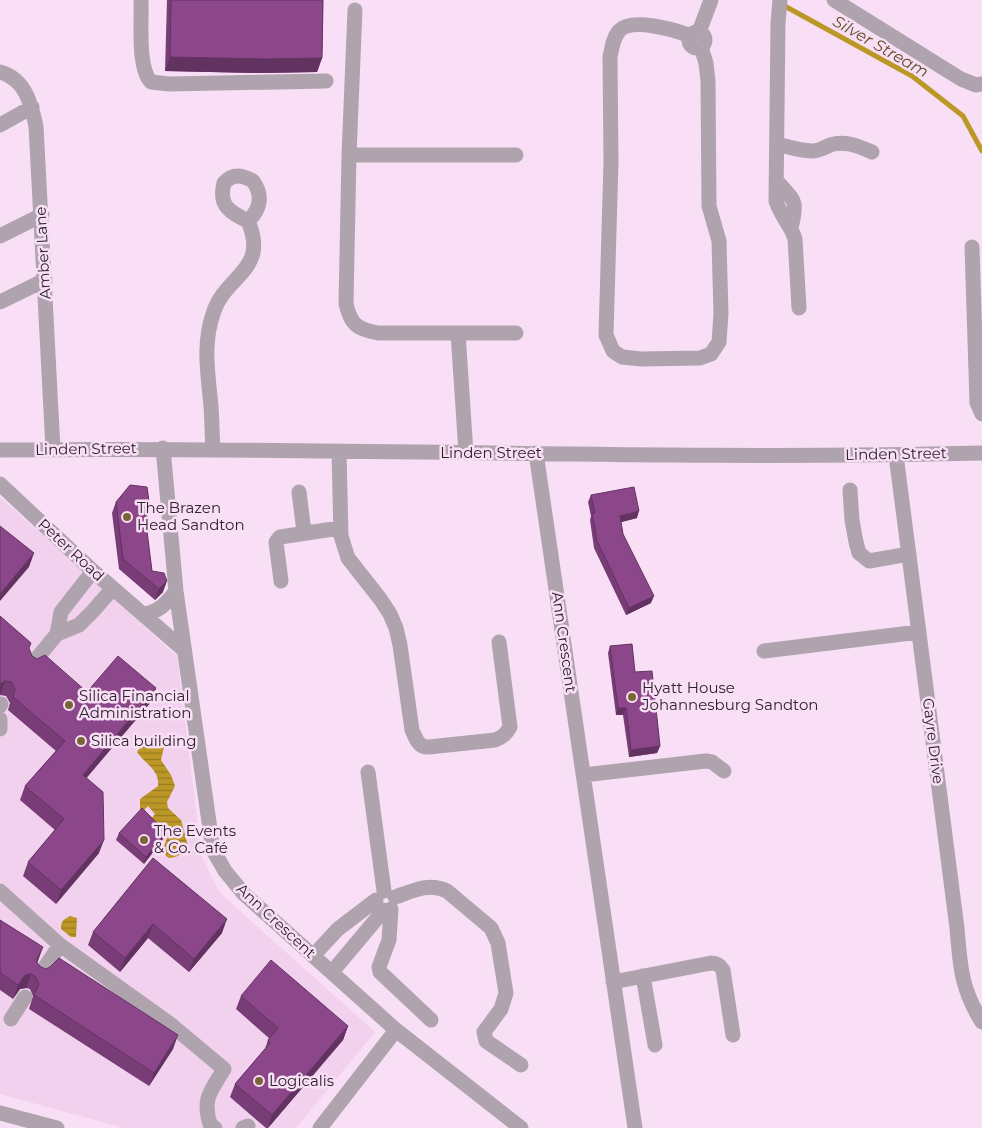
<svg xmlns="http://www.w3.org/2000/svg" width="982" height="1128" font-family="Montserrat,sans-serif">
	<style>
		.built { fill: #f1d1ee }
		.water { fill: url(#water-rules) }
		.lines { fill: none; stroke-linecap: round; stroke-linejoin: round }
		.stream { stroke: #bb9726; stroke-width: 5 }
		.minor { stroke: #afa4ae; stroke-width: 15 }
		.wall { fill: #783d77 }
		.shaded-wall { fill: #623261 }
		.building { fill: #8c478a; stroke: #623261 }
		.poi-dot { fill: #786634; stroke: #f9dff6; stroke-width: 2 }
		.labels { text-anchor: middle; stroke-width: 5; stroke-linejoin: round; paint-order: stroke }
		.street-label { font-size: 15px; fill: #2d232c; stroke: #f9dff6 }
		.poi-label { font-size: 15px; fill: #2d232c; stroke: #f9dff6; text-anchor: start }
		.water-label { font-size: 16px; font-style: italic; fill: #5e4e23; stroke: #f9dff6 }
	</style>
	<defs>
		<pattern id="water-rules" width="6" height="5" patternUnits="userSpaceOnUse" patternTransform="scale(1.25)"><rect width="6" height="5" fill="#bb9726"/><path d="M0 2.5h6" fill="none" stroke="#987b21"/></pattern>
	</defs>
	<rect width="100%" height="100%" fill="#f9dff6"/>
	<path class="built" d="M 0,497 L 177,656 L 202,857 L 219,892 L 375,1032 L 296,1128 L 124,1128 L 0,1094 Z"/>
	<path class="water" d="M 158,734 L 162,737 L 165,743 L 161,760 L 171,775 L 175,786 L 167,802 L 168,808 L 181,820 L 188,846 C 183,853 178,858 169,858 C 159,852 165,844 168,836 L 152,822 L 151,819 L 155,814 L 148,806 L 142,812 L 140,811 L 140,799 L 158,786 C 160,770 145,764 137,752 L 143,743 Z
		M 70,916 L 77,918 L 76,937 L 71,937 L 61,929 C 61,921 63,920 70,916 Z"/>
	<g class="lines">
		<path class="stream" d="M 781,4 L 912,76 L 963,116 L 982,151"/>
		<path class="minor" d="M 141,0 C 142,21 137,67 151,82 L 169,84 L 326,81
			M 780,0 L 778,23 L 776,201 C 780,215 791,225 795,239 L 799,308
			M 834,0 L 961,79 L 976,85 L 982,84
			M 355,10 L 349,155 L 346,304 C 351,325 357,329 378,333 L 516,333
			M 699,32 L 711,0
			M689 40a8 8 0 1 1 16 0a8 8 0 1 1-16 0Z
			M 690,36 C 676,30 631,17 619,31 C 613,38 612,48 610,57 L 611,162 L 606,335 L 613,351 L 622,357 L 641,359 L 700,358 L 711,354 L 719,342 L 721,313 L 719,241 L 709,206 L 708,81 L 706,63 L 701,47
			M 0,72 C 25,79 31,103 36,126 L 53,449
			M 0,125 L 32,107
			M 777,144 C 788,147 801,151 812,151 C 819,151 824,148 830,145 C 845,140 858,146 872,152
			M 349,155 L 516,155
			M 776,180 C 795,202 798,199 791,228
			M 0,236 L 42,215
			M 972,247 L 977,403 L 982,414
			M 0,302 L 45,280
			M 458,333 L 466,453
			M 163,448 L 176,591 L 213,850 L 225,871 L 244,894 L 396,1030 L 521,1128
			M 213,449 C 212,435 212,420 211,406 C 208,373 202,344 214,311 C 227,274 269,270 248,221 C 230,212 218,206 224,183 C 233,173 242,175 253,181 C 263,195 261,209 248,221
			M 0,450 C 327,446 655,461 982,453
			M 339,451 L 341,536 L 348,558 L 381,600 L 390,614 L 396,628 L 400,645 L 412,730 C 416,739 419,748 429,747 L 495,740 C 503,737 506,734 510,727 L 499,642
			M 536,453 L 635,1128
			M 896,455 L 957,928 C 960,965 961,989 982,1022
			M 0,484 L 93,571 L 184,650
			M 850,490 L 852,520 L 856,542 L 859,553 L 869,561 L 909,554
			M 299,492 L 304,532
			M 281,581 L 276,542 L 280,537 L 340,528
			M 143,614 C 159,613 167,602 176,591
			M 57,634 L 61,612 L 93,571
			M 764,651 L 919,632
			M 33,663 L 57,634 L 79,625 L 93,611 L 113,588
			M 0,706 L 1,704
			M 0,719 L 0,729
			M 368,772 L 384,891
			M 583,775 L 706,761 L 712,762 L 724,771
			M 0,891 L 60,945 L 169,1023 L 224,1069 C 211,1091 202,1098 210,1124 L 215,1128
			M 395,897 C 413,891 429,882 447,891 L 491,928 L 498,943 L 506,993 L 501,1009 L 484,1032 L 486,1041 L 521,1065
			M 391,909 L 389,940 L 379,967 L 380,972 L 431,1020
			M 313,956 L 338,929 L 376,900
			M 332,972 L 384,910
			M 41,973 L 60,945
			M 643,976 L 655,1045
			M 613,982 L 711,963 C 717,963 720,965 723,970 L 733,1035
			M 11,1019 L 25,997
			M 0,1113 L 57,1128
			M 243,1128 L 248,1126
			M 320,1128 L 396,1030"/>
	</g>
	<path class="wall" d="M 167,0 L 323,0 L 322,58 L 317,72 L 260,73 L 165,71 Z
		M 591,495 L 637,518 L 621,522 L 623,534 L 651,603 L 626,615 L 594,548 L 590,520 L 591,516 L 588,502 Z
		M 116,502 L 150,508 L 147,518 L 145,518 L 152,571 L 163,592 L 155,600 L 119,569 L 112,513 Z
		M 0,616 L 29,649 L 32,656 L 87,692 L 156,688 L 151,702 L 86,778 L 99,853 L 56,904 L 23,876 L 28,862 L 55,830 L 20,800 L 25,786 L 56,751 L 8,710 L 10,703 L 6,696 L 0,695 Z
		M 610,646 L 635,672 L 660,746 L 657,753 L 629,757 L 623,715 L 616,715 L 608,653 Z
		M 166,832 L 163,839 L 144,864 L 116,840 L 119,833 Z
		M 153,858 L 222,933 L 189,972 L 148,938 L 120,972 L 88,945 L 93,932 Z
		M 0,920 L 41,967 L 173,1049 L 149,1086 L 29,1009 L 33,996 L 30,989 L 26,988 L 20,989 L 13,999 L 0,990 Z
		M 241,996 L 348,1026 L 343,1040 L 268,1128 L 266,1128 L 230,1097 L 235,1084 L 265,1049 L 268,1040 L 270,1039 L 236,1009 Z"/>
	<path class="shaded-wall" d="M 170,57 L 322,58 L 317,72 L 260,73 L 165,71 Z
		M 639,511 L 637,518 L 618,523 L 620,516 Z
		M 34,553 L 29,567 L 0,601 L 0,594 Z
		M 167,581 L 163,592 L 155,600 L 159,589 Z
		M 654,596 L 651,603 L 626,615 L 629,608 Z
		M 5,681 L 0,695 L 0,684 Z
		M 156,688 L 151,702 L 78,788 L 83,775 Z
		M 618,708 L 626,708 L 623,715 L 616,715 Z
		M 660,746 L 657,753 L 629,757 L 631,750 Z
		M 166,832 L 163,839 L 144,864 L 146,857 Z
		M 104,840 L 99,853 L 56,904 L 61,890 Z
		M 227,919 L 222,933 L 189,972 L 194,959 Z
		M 153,924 L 148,938 L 120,972 L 125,958 Z
		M 43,947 L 38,961 L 32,972 L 37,958 Z
		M 31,974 L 26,988 L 20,989 L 13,999 L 18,985 L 25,975 Z
		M 348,1026 L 343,1040 L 268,1128 L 272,1115 Z
		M 178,1035 L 173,1049 L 149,1086 L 154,1073 Z"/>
	<path class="building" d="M 171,0 L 323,0 L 322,58 L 265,59 L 170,57 Z
		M 130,485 L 147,487 L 150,508 L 144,507 L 152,571 L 164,573 L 167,581 L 159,589 L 123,559 L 116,502 Z
		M 634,487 L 639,511 L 620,516 L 623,534 L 654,596 L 629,608 L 597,541 L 592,513 L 595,513 L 591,495 Z
		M 0,526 L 34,553 L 0,594 Z
		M 0,616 L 31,643 L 29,648 L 32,656 L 37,659 L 45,655 L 87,692 L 118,656 L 156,688 L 83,775 L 103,792 L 104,840 L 61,890 L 28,862 L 64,819 L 25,786 L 65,741 L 13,697 L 15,689 L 11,682 L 5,681 L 0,684 Z
		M 632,644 L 635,672 L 652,671 L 660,746 L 631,750 L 626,708 L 618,708 L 610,646 Z
		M 142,808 L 166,832 L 146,857 L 119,833 Z
		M 153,858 L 227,919 L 194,959 L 153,924 L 125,958 L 93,932 Z
		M 0,920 L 43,947 L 37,958 L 37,963 L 41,967 L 46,969 L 50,967 L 59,958 L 178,1035 L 154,1073 L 34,995 L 39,984 L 35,976 L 31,974 L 25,975 L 18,985 L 0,973 Z
		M 271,960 L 348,1026 L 272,1115 L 235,1084 L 270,1043 L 268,1040 L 278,1028 L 241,996 Z"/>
	<g class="poi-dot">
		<circle cx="127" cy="517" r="5"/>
		<circle cx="632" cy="697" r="5"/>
		<circle cx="69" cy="705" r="5"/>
		<circle cx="81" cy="741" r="5"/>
		<circle cx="144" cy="840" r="5"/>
		<circle cx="259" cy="1081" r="5"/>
	</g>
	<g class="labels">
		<g class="street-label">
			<text transform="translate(43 253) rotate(-93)" y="5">Amber Lane</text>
			<text transform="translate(86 449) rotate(-1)" y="5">Linden Street</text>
			<text x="491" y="458">Linden Street</text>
			<text transform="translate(896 454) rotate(-1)" y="5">Linden Street</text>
			<text transform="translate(71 550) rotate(43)" y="5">Peter Road</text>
			<text transform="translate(564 642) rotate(82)" y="5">Ann Crescent</text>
			<text transform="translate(933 741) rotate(83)" y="5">Gayre Drive</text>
			<text transform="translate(276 921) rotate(43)" y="5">Ann Crescent</text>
		</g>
		<g class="poi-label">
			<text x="137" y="513">The Brazen<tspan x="137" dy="17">Head Sandton</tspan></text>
			<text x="642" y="693">Hyatt House<tspan x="642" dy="17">Johannesburg Sandton</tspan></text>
			<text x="79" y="701">Silica Financial<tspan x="79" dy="17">Administration</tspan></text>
			<text x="91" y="746">Silica building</text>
			<text x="154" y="836">The Events<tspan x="154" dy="17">&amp; Co. Café</tspan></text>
			<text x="269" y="1086">Logicalis</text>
		</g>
		<g class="water-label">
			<text transform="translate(881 46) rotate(30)" y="6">Silver Stream</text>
		</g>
	</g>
</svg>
